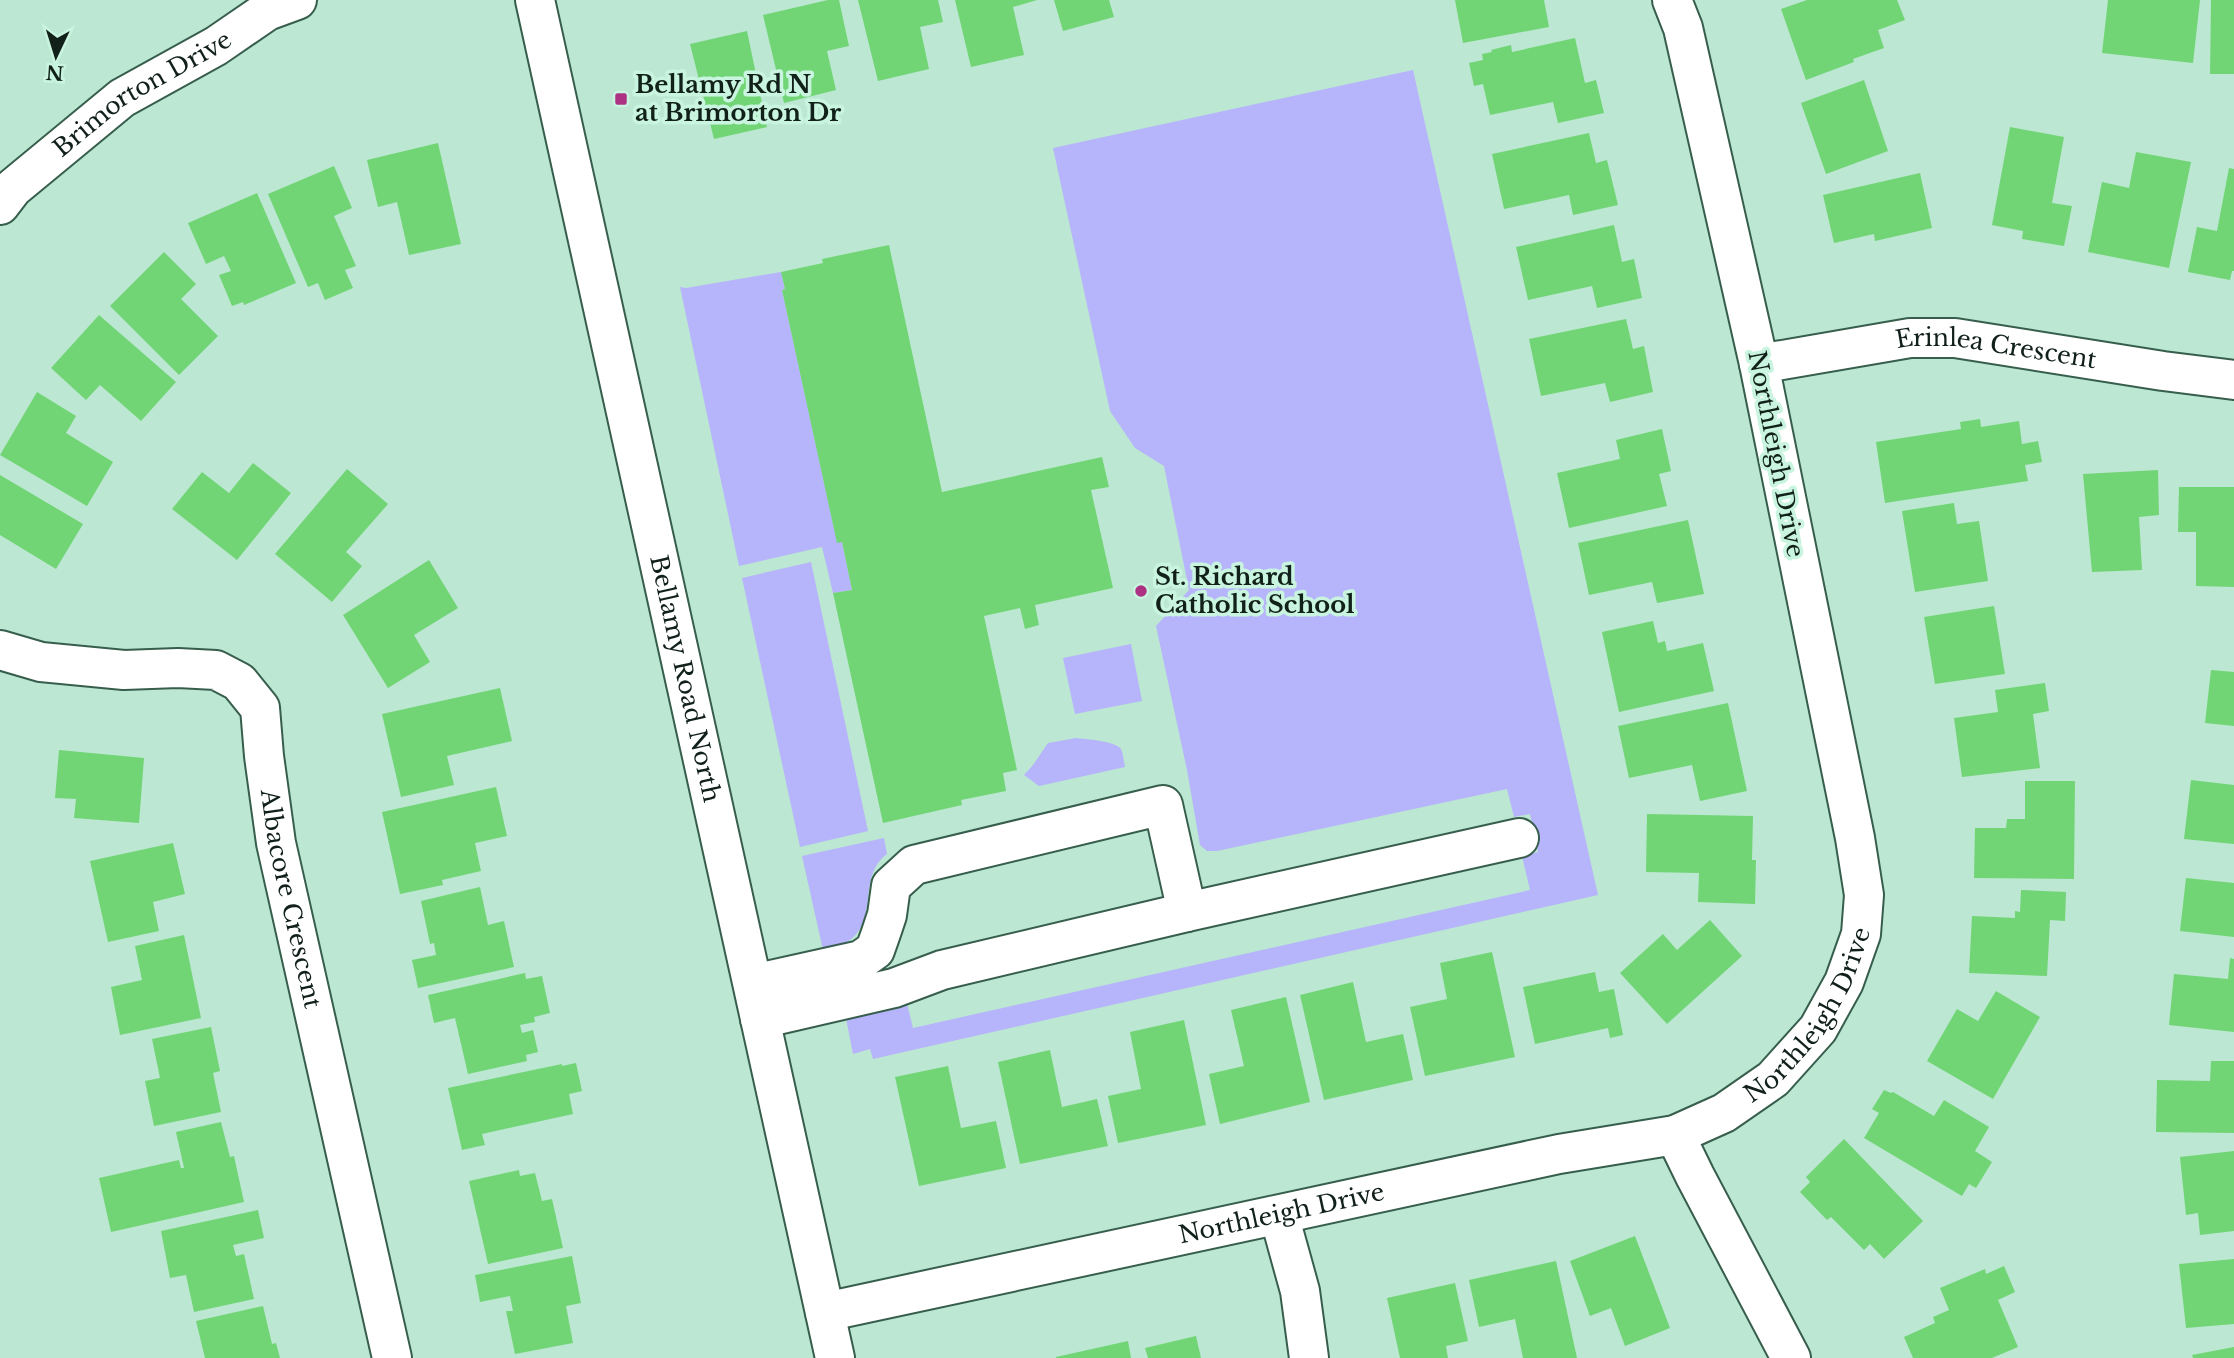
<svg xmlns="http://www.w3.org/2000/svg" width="2234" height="1358" font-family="'Libre Baskerville',serif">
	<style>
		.green { fill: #b6b4fb }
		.building { fill: #71d575 }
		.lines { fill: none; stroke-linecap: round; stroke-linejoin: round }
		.minor-casing { stroke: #375e4d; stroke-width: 42 }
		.minor { stroke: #fff; stroke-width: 38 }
		.poi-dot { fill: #ae3283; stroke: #c9f4df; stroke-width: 2.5 }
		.labels { text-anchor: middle; stroke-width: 7; stroke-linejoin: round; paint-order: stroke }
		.poi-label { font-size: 24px; font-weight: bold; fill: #11211a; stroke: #c9f4df; text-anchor: start }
		.street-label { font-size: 24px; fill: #11211a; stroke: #c9f4df }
	</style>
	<rect width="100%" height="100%" fill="#bce7d2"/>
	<path class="green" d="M 1413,70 L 1598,895 L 873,1059 L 870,1049 L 853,1054 L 844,1008 L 905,995 L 913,1028 L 1530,890 L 1522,856 L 1538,852 L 1530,814 L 1514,817 L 1507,789 L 1217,851 L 1207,851 L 1200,845 L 1187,770 L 1156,626 L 1189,590 L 1164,466 L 1135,448 L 1110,411 L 1053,148 Z
		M 781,272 L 785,289 L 782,290 L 837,542 L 842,542 L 852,590 L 833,593 L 822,547 L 739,566 L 680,287 L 686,288 Z
		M 811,562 L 868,831 L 800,847 L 742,578 Z
		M 1131,644 L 1142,701 L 1075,714 L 1063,658 Z
		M 1076,738 C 1085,739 1115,741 1121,749 C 1123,753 1124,762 1125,767 L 1039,786 L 1024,775 L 1033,765 L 1048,743 Z
		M 884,838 L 887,854 C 855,878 882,923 844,944 C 838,947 829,948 823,950 L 802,856 Z"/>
	<path class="building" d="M 828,0 L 839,0 L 849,46 L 827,51 L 836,90 L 784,103 L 763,15 Z
		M 858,0 L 938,0 L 943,22 L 920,27 L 929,69 L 878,81 Z
		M 955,0 L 1037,0 L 1013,7 L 1024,55 L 971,67 Z
		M 1054,0 L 1109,0 L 1114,17 L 1063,31 Z
		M 1455,0 L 1544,0 L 1549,27 L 1463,43 Z
		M 1807,0 L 1897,0 L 1905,20 L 1878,30 L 1884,48 L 1853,59 L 1854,62 L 1806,80 L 1781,9 Z
		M 2108,0 L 2200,0 L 2193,63 L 2102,53 Z
		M 2211,0 L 2234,0 L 2234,74 L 2210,74 Z
		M 747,31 L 767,127 L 714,139 L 690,44 Z
		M 1575,38 L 1585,83 L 1596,80 L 1604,113 L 1558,123 L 1553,102 L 1490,115 L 1483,84 L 1474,86 L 1469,63 L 1483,60 L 1482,54 L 1492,52 L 1491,50 L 1511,45 L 1512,52 Z
		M 1864,80 L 1888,151 L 1826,174 L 1801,103 Z
		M 2010,127 L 2064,137 L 2052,203 L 2072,206 L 2064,246 L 2022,239 L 2023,231 L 1992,225 Z
		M 1589,133 L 1596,163 L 1607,160 L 1618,205 L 1573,215 L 1569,195 L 1504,209 L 1492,154 Z
		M 438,143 L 461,244 L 409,255 L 397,202 L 378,207 L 367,160 Z
		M 2136,152 L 2191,162 L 2169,268 L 2088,252 L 2102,182 L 2129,188 Z
		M 334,166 L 352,208 L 334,216 L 356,266 L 345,270 L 353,288 L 325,300 L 318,283 L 308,287 L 268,194 Z
		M 2229,168 L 2234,169 L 2234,271 L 2232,271 L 2230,280 L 2188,272 L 2197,227 L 2217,231 Z
		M 1920,173 L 1932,228 L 1875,241 L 1874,234 L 1834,243 L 1823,195 Z
		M 257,193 L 296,283 L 244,305 L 243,302 L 232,306 L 219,275 L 231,271 L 224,256 L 206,264 L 188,223 Z
		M 1614,225 L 1622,262 L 1634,259 L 1642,298 L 1597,308 L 1592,286 L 1528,300 L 1516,247 Z
		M 889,245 L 942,492 L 1102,457 L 1109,487 L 1091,490 L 1113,588 L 1035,605 L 1039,625 L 1025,629 L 1020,608 L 984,616 L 1017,770 L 1003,773 L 1006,791 L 961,800 L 962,805 L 883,823 L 833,593 L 852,590 L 842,542 L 837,543 L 782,290 L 785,289 L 781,272 L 823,263 L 822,259 Z
		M 164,252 L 196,284 L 181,299 L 218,336 L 179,375 L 110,306 Z
		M 99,315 L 176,382 L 141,421 L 100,385 L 86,400 L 51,368 Z
		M 1626,319 L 1633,349 L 1644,346 L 1653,392 L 1610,402 L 1605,383 L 1541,396 L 1529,339 Z
		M 37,392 L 76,416 L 66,433 L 113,462 L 87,506 L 0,455 Z
		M 1980,419 L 1981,427 L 2019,421 L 2022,444 L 2038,441 L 2042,462 L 2025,465 L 2028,481 L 1885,503 L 1876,442 L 1961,429 L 1960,422 Z
		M 1662,429 L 1671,471 L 1659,474 L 1667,506 L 1569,528 L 1557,473 L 1620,459 L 1616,440 Z
		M 253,463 L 291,493 L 237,560 L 172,509 L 202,472 L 229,493 Z
		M 347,469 L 388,504 L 346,552 L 362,566 L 332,602 L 275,554 Z
		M 2158,470 L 2159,515 L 2139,517 L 2142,570 L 2092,572 L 2083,474 Z
		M 0,475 L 83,524 L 56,569 L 0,535 Z
		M 2179,487 L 2234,487 L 2234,587 L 2196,586 L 2196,532 L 2178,532 Z
		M 1954,503 L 1957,524 L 1979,521 L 1988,581 L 1915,592 L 1902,511 Z
		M 1688,520 L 1704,594 L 1657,603 L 1652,582 L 1589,595 L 1578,543 Z
		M 429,560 L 458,608 L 414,635 L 430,662 L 388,688 L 343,615 Z
		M 1994,606 L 2005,674 L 1935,684 L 1924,617 Z
		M 1653,621 L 1658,643 L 1665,641 L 1667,651 L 1703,643 L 1714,691 L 1619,712 L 1602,632 Z
		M 2211,670 L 2234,672 L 2234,726 L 2205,723 Z
		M 2045,683 L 2049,711 L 2033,714 L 2040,768 L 1962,777 L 1954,718 L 1998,712 L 1995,690 Z
		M 500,688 L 512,741 L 447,756 L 454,785 L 401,797 L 382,714 Z
		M 1728,703 L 1747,791 L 1700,801 L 1692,765 L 1629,778 L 1618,726 Z
		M 59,750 L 144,758 L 139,823 L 74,818 L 76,799 L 55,798 Z
		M 2191,780 L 2234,785 L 2234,844 L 2184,839 Z
		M 2025,781 L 2075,781 L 2074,879 L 1974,878 L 1975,828 L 2006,828 L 2007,819 L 2025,819 Z
		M 496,787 L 507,836 L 475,843 L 481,871 L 442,880 L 443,885 L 400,894 L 382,812 Z
		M 1647,814 L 1753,816 L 1752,860 L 1756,860 L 1755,904 L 1698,902 L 1699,873 L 1646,872 Z
		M 173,843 L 185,894 L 153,902 L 159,931 L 108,942 L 90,861 Z
		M 2186,878 L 2234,883 L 2234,937 L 2180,931 Z
		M 480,887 L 488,925 L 504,921 L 514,967 L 418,988 L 412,960 L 436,955 L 434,943 L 430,944 L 421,901 Z
		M 2021,890 L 2066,892 L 2065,921 L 2050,920 L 2047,976 L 1969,973 L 1972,916 L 2015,918 L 2015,911 L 2020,912 Z
		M 1710,920 L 1742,956 L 1667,1024 L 1620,973 L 1663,934 L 1677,950 Z
		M 184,935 L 201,1018 L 120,1035 L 111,987 L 142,980 L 135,946 Z
		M 1492,952 L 1515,1057 L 1425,1076 L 1410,1007 L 1447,999 L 1440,963 Z
		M 2230,958 L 2234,959 L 2234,1032 L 2169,1025 L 2174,974 L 2228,979 Z
		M 1595,972 L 1599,992 L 1614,989 L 1623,1035 L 1610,1038 L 1608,1028 L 1535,1044 L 1523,987 Z
		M 525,973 L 526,979 L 542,976 L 550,1013 L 534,1017 L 535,1022 L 520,1025 L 522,1033 L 533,1030 L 538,1052 L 526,1055 L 527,1061 L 468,1074 L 455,1018 L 434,1023 L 428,995 Z
		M 1353,982 L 1366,1042 L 1403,1034 L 1413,1080 L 1324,1100 L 1300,995 Z
		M 1996,991 L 2040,1017 L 1993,1099 L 1927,1061 L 1957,1009 L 1978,1021 Z
		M 1286,997 L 1310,1102 L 1220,1124 L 1209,1074 L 1244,1066 L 1231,1010 Z
		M 1184,1020 L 1206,1125 L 1118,1143 L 1108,1096 L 1141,1089 L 1130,1032 Z
		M 211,1027 L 220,1071 L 213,1073 L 221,1112 L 154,1126 L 145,1081 L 160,1078 L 152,1039 Z
		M 1050,1050 L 1062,1107 L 1097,1099 L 1108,1146 L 1020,1164 L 998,1062 Z
		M 2211,1061 L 2234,1061 L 2234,1133 L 2156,1132 L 2157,1080 L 2210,1081 Z
		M 576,1063 L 582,1091 L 569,1094 L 573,1114 L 482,1134 L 485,1145 L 462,1150 L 448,1088 L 562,1064 L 562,1066 Z
		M 948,1066 L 961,1128 L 996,1121 L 1006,1168 L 919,1186 L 895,1077 Z
		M 1884,1090 L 1891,1093 L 1893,1092 L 1934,1116 L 1944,1100 L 1989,1127 L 1975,1151 L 1992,1162 L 1976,1188 L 1969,1184 L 1962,1196 L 1864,1138 L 1879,1113 L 1872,1109 Z
		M 221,1122 L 230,1157 L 234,1156 L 244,1202 L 111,1232 L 99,1178 L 179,1160 L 181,1168 L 184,1168 L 176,1132 Z
		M 1844,1139 L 1923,1221 L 1884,1259 L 1870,1244 L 1864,1250 L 1831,1217 L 1827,1220 L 1800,1192 L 1810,1182 L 1806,1177 Z
		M 2234,1151 L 2234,1231 L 2200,1235 L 2198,1213 L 2186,1215 L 2180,1157 Z
		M 519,1170 L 520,1176 L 535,1173 L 542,1201 L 552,1199 L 563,1248 L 488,1264 L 469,1181 Z
		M 258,1210 L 264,1238 L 233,1245 L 236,1256 L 244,1254 L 254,1299 L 194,1312 L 186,1275 L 170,1278 L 161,1231 Z
		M 1635,1236 L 1670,1328 L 1625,1346 L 1611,1308 L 1590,1316 L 1570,1261 Z
		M 572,1256 L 581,1303 L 566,1306 L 573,1343 L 515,1354 L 506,1311 L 513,1311 L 510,1296 L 480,1302 L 475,1275 Z
		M 2234,1259 L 2234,1324 L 2186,1328 L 2179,1264 Z
		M 1556,1261 L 1577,1358 L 1523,1358 L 1515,1319 L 1479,1327 L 1469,1280 Z
		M 2004,1266 L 2015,1292 L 1998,1300 L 2018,1347 L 1992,1358 L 1913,1358 L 1904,1337 L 1935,1323 L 1933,1317 L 1949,1310 L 1940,1288 L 1985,1269 L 1986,1274 Z
		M 1455,1283 L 1468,1341 L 1446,1346 L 1448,1358 L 1400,1358 L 1387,1298 Z
		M 263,1306 L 272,1344 L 276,1343 L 280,1358 L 205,1358 L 196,1321 Z
		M 1196,1336 L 1201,1358 L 1148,1358 L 1145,1348 Z
		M 1128,1341 L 1131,1358 L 1056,1358 L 1056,1357 Z
		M 2234,1347 L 2234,1358 L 2193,1358 L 2192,1355 Z"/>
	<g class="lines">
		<defs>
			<g id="minor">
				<path id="s1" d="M 535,0 L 835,1358"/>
				<path id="s2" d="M 0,205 L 13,188 L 122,98 L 216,46 L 267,11 L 297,0"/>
				<path id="s3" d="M 1759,364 L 1910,338 L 1955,338 L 2163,371 L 2234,380"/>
				<path id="s4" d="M 0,650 L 41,662 L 124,670 L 178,668 L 216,670 L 239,682 L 260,708 L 264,756 L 276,843 L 392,1358"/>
				<path d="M 1187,912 L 1519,838"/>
				<path d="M 753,984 L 861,960 L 875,950 L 881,933 L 887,915 L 891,886 L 914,865 L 1163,805 L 1187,912 L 942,970 L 894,988 L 760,1019"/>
				<path d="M 1675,1135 L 1695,1176 L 1791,1358"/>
				<path d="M 1279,1215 L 1300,1291 L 1309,1358"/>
				<path id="s5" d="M 825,1312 L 1559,1154 L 1675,1135 L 1724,1113 L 1773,1079 L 1818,1029 L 1844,982 L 1861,934 L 1864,895 L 1855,838 L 1759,364 L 1683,28 L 1672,0"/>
			</g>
		</defs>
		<use href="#minor" class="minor-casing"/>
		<use href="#minor" class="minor"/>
	</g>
	<g class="poi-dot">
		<rect x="614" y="92" width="14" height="14" rx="3.5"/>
		<circle cx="1141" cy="591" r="7"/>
	</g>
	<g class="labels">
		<g class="poi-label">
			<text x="635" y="93">Bellamy Rd N<tspan x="635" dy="28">at Brimorton Dr</tspan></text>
			<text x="1155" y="585">St. Richard<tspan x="1155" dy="28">Catholic School</tspan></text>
		</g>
		<g class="street-label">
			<text dy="8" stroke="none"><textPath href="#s2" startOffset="182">Brimorton Drive</textPath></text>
			<text dy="8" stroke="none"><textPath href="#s3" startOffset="240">Erinlea Crescent</textPath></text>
			<text transform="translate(1776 454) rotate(79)" y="8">Northleigh Drive</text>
			<text dy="8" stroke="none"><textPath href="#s1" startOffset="695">Bellamy Road North</textPath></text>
			<text dy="8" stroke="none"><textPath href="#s4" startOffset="471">Albacore Crescent</textPath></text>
			<text dy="8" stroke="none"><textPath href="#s5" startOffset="1055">Northleigh Drive</textPath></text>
			<text dy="8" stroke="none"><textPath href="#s5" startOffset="467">Northleigh Drive</textPath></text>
		</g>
	</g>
	<g transform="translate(56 56) rotate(184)" stroke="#c9f4df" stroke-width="5" paint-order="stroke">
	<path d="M0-5L12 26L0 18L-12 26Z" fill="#11211a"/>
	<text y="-10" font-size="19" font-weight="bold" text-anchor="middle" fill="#11211a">N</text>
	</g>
</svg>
